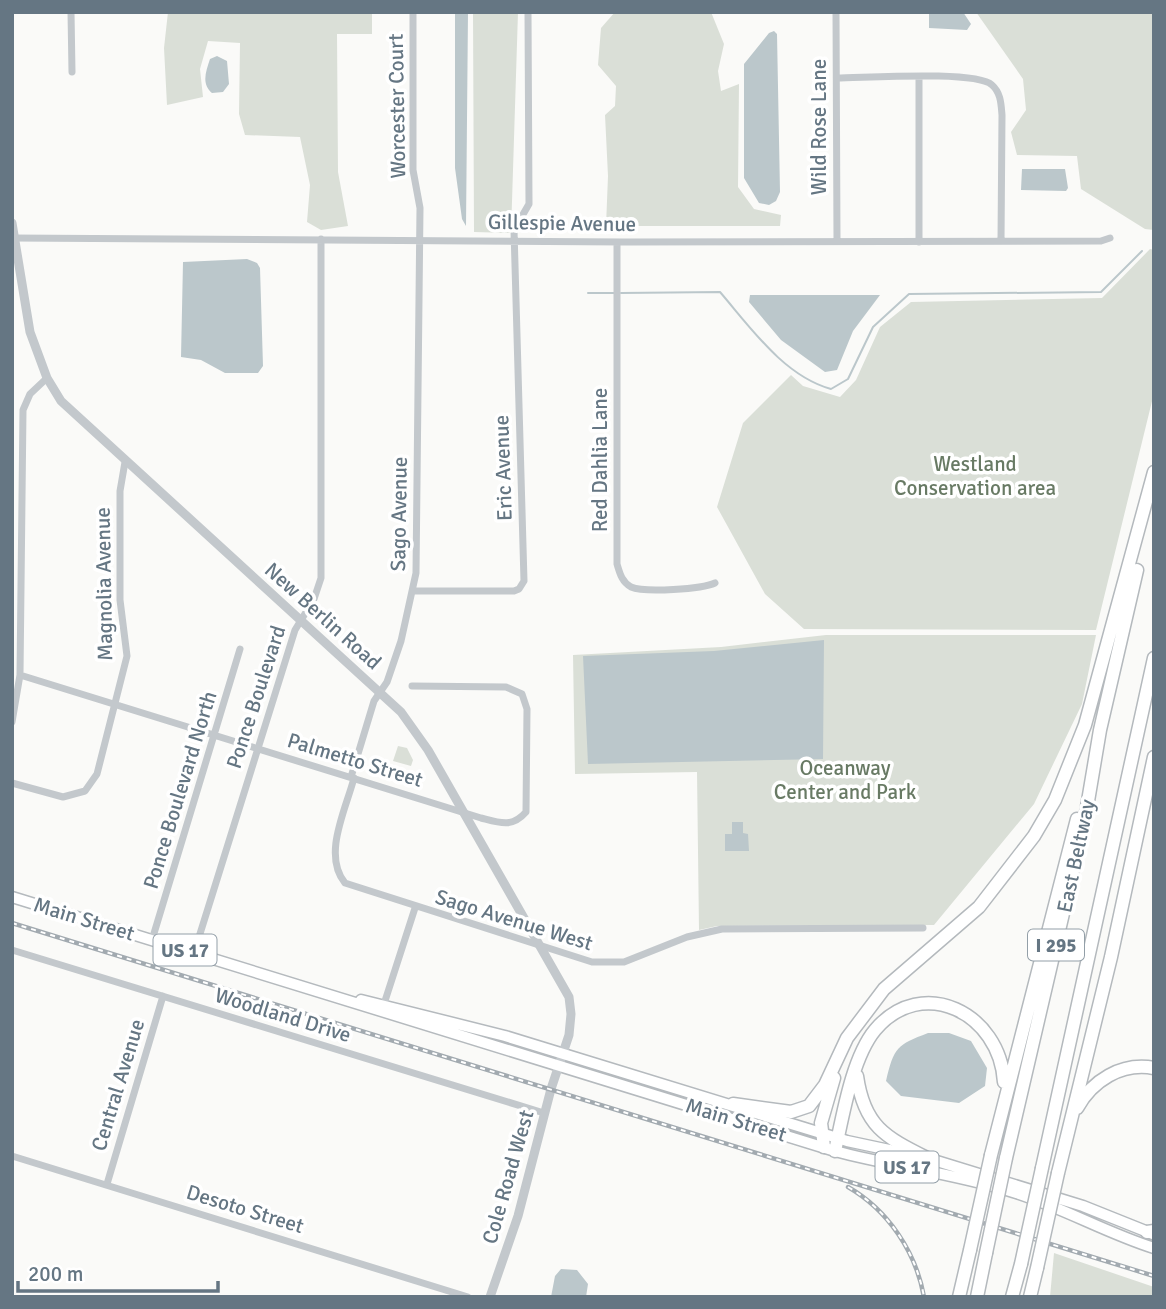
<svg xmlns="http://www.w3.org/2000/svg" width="1166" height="1309" font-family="Signika,sans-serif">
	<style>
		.green { fill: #dadfd7 }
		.water { fill: #bbc7cb }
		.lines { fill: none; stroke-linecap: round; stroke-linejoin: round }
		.stream { stroke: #bbc7cb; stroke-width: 2 }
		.primary-casing { stroke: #b5babe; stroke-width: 13 }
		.motorway-casing { stroke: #b4b9bd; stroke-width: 15 }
		.minor { stroke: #c3c8cc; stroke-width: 7 }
		.tertiary { stroke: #c3c8cc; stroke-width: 9 }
		.primary { stroke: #fff; stroke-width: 10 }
		.motorway { stroke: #fff; stroke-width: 12 }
		.rail-casing { stroke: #a2aab0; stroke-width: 4.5 }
		.rail { stroke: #fff; stroke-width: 2; stroke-dasharray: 5; stroke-linecap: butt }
		.motorway-bridge-casing { stroke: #b4b9bd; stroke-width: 15; stroke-linecap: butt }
		.motorway-bridge { stroke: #fff; stroke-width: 12 }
		.labels { text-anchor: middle; stroke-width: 7; stroke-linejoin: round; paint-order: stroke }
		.shield { fill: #fff; stroke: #939fa8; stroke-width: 2 }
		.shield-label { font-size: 19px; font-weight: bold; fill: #657683 }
		.street-label { font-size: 21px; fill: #657683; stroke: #fff }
		.park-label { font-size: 21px; fill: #687a64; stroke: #fff }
	</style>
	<rect width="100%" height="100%" fill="#fafaf8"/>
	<path class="green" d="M 168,12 L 372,12 L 372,34 L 337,34 L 338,172 L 348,226 L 321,230 L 307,222 L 310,185 L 300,137 L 245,135 L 239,114 L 240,43 L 208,41 L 200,69 L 203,97 L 167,105 L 164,48 Z
		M 473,12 L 518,12 L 511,233 L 474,232 Z
		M 615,12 L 711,12 L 724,44 L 718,71 L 721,91 L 739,84 L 738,187 L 754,209 L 781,215 L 780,226 L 606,226 L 608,176 L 605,115 L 615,106 L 616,86 L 598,65 L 601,28 Z
		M 976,12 L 1154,12 L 1154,230 L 1145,229 L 1081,189 L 1077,156 L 1017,155 L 1011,132 L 1026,110 L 1023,79 Z
		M 1150,249 L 1154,250 L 1154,393 L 1096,630 L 804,629 L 765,594 L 717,507 L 743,423 L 791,375 L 803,386 L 840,397 L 856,380 L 880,327 L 911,302 L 1102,298 Z
		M 826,635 L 1096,635 L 1082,704 L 1034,804 L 934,925 L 717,926 L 699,930 L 697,772 L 575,774 L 573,655 L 721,647 Z
		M 398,746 L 407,748 L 413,760 L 411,766 L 393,761 Z
		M 1054,1253 L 1154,1287 L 1154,1297 L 1050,1297 Z"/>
	<path class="water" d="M 455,12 L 468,12 L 466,226 L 462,219 L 455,168 Z
		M 929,12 L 963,12 L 971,24 L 967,30 L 929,28 Z
		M 774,31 L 777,34 L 780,192 L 776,201 L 769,205 L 759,203 L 744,178 L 744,64 L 769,33 Z
		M 217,56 L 227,61 L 229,84 L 223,92 L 212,93 C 201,84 206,71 210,59 Z
		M 1022,169 L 1065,169 L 1068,188 L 1066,191 L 1021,190 Z
		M 247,259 L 257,263 L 260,268 L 263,366 L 258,373 L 225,373 L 201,360 L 181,357 L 183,262 Z
		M 750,295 L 880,295 L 853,331 L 837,370 L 825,372 L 781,340 L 749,302 Z
		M 824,640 L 823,759 L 588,764 L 583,656 L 714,651 Z
		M 732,822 L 743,822 L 743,833 L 748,834 L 749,851 L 725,851 L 725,834 L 732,834 Z
		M 928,1033 L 949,1033 L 971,1041 L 987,1068 L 985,1086 L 959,1103 L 901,1096 L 886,1081 C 894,1047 897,1045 928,1033 Z
		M 561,1269 L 577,1270 L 588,1284 L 586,1297 L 551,1297 L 555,1276 Z"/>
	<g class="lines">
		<path class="stream" d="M 588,293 L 615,293
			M 621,293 L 720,292 C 751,328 784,376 831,389 L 848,379 L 873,327 L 909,294 L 1101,292 L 1142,251"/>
		<defs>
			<path id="primary" d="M 12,897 L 835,1151 C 894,1167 954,1173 1013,1192 C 1062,1207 1106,1233 1154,1248
				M 361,1000 L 505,1036 L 847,1141 L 927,1158 L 1083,1206 L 1153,1234"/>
			<path id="motorway" d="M 857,1076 C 864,1126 885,1137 927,1158
				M 733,1104 L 791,1112 L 809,1106 L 825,1085 L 847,1038 L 884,989 L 979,907 L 1034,836 L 1055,800 L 1085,725 L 1154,472
				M 1077,1108 C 1092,1081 1121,1062 1154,1068
				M 824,1147 L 821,1123 L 834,1078
				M 835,1151 C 843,1115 852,1058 875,1030 C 922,974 1000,1013 1004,1082
				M 991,1155 L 1077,819
				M 1006,1158 L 1085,819 L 1100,730 L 1137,570
				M 1042,1168 L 1154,658
				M 1058,1173 L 1111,957 L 1154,757
				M 1147,1232 L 1154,1231
				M 959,1297 L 970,1250
				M 977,1297 L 986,1253
				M 1012,1297 L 1021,1264
				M 1030,1297 L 1037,1268"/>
		</defs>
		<use href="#primary" class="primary-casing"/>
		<use href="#motorway" class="motorway-casing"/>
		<path class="minor" d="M 71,12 L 72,72
			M 836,12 L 837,241
			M 837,78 C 864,78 976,70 992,85 C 1001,93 1001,104 1002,115 L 1001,241
			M 12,238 L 624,242 L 1101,241 L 1110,238
			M 617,242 L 617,564 C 620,574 622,582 631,587 C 645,593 702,589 715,583
			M 919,242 L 919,77
			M 414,591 L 514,591 L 519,589 L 524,581 L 514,230 L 529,204 L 528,12
			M 20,675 L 481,818 C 500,823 512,828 526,812 L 527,709 L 522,694 L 506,687 L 412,686
			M 12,722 L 20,675 L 23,410 L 30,394 L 47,378
			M 351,777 L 374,701 L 387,682 L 401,641 L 416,573 L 420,208 L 413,170 L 413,12
			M 354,778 C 346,809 322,855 345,883 L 592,962 L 624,962 L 687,937 L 722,929 L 923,928
			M 12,783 L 63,797 L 85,791 L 97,774 L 127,656 L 120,600 L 120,491 L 125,462
			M 152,940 L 240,649
			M 12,950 L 544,1113
			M 194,953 L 295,630 L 314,599 L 321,578 L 321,239
			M 384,1004 L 415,908
			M 12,1156 L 468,1297
			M 107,1184 L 163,996"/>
		<path class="tertiary" d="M 12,223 L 30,332 L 47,378 L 61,401 L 401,712 L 428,750 L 569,997 L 571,1014 L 569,1035 L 551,1089 L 518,1216 L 490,1297"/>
		<use href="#primary" class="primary"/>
		<use href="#motorway" class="motorway"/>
		<defs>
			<path id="rail" d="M 12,923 L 1154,1276
				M 848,1187 C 888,1210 916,1252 924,1297"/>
		</defs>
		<use href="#rail" class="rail-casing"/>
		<use href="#rail" class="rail"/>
		<defs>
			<path id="motorway-bridge" d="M 970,1250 L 991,1155
				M 986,1253 L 1006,1158
				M 1021,1264 L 1042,1168
				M 1037,1268 L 1058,1173"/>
		</defs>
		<use href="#motorway-bridge" class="motorway-bridge-casing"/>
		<use href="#motorway-bridge" class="motorway-bridge"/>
	</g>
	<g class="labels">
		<g class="shield">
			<rect x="1028" y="929.5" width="56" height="31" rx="5"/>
			<rect x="153.5" y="934.5" width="63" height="31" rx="5"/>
			<rect x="875.5" y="1151.5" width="63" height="31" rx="5"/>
		</g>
		<g class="shield-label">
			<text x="1056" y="952">I 295</text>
			<text x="185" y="957">US 17</text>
			<text x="907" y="1174">US 17</text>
		</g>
		<g class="street-label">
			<text transform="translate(397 106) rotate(-91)" y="7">Worcester Court</text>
			<text transform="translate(819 127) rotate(-90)" y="7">Wild Rose Lane</text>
			<text transform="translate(562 223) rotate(1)" y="7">Gillespie Avenue</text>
			<text transform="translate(600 460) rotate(-90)" y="7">Red Dahlia Lane</text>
			<text transform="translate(503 468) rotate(-92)" y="7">Eric Avenue</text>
			<text transform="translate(399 514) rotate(-89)" y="7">Sago Avenue</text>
			<text transform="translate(104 584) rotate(-91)" y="7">Magnolia Avenue</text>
			<text transform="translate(323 616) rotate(42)" y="7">New Berlin Road</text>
			<text transform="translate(256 697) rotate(-72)" y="7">Ponce Boulevard</text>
			<text transform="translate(355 760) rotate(17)" y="7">Palmetto Street</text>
			<text transform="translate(180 790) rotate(-73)" y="7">Ponce Boulevard North</text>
			<text transform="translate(1076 856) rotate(-78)" y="7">East Beltway</text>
			<text transform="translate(84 919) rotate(17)" y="7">Main Street</text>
			<text transform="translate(514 920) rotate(17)" y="7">Sago Avenue West</text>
			<text transform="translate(283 1015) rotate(17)" y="7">Woodland Drive</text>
			<text transform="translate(118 1085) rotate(-73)" y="7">Central Avenue</text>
			<text transform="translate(736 1120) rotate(17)" y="7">Main Street</text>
			<text transform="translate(508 1177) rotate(-74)" y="7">Cole Road West</text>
			<text transform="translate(245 1209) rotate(17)" y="7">Desoto Street</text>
		</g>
		<g class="park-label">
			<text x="975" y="471">Westland<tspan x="975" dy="24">Conservation area</tspan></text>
			<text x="845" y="775">Oceanway<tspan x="845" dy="24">Center and Park</tspan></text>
		</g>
	</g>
	<rect width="1166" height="1309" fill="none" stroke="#657683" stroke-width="28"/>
	<path d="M18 1281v10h200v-10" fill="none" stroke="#657683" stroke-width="3.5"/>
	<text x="28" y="1281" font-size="21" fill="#657683" stroke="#ffffff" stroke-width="5" paint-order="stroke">200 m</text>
</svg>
